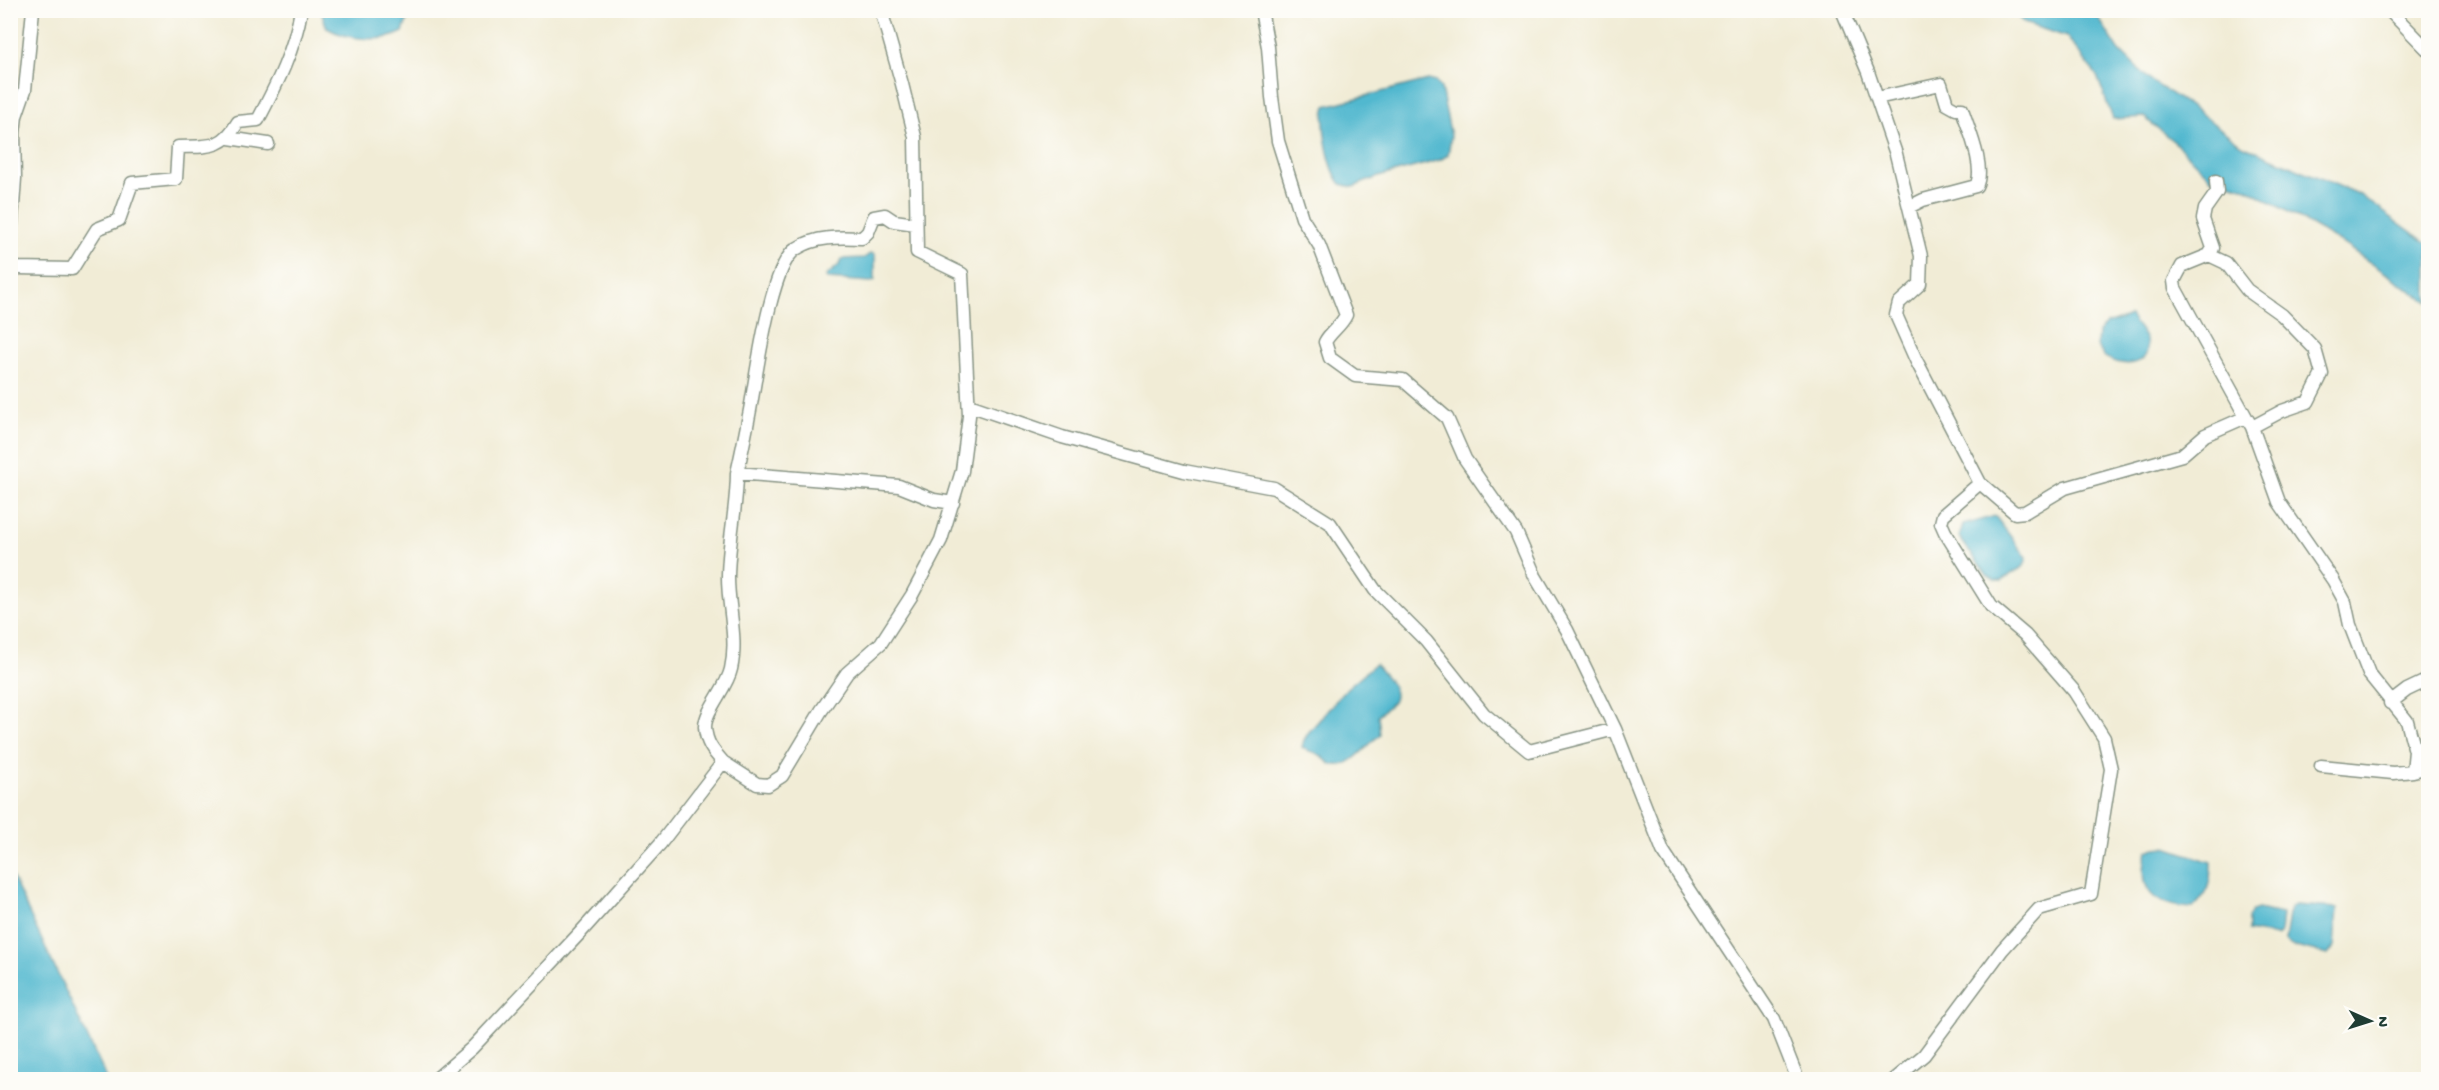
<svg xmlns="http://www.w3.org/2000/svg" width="2439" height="1090" font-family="'Gochi Hand',sans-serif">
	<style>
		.water { fill: #51b8cf; stroke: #387a82; stroke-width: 1.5 }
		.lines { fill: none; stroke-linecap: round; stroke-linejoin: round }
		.minor-casing { stroke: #889485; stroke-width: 15 }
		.minor { stroke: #fff; stroke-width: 12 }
	</style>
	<rect width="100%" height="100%" fill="#fdfcf7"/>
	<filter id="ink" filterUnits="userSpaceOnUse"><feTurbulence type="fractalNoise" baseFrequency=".0167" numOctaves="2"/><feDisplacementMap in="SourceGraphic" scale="12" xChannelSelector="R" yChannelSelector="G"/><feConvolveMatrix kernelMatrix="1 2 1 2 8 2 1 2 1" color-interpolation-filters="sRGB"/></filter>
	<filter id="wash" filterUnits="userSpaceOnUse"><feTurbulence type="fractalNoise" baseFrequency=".008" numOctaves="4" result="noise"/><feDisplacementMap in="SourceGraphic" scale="24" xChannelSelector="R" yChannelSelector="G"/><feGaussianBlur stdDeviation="1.35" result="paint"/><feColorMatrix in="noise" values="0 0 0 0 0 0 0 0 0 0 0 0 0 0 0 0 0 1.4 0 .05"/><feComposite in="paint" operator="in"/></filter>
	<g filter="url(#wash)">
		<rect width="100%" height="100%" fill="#f1ecd6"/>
		<path class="water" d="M 321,11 L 321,10 L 410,11 L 403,32 C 382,43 347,40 327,28 Z
			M 2012,11 L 2094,11 L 2119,50 L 2148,79 L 2199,112 L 2240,144 L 2360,195 L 2428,244 L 2428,302 L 2340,242 L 2247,188 L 2211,178 L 2173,141 L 2144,117 L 2113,119 L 2097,76 L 2067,37 L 2024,23 Z
			M 1428,80 L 1436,82 L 1441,88 L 1451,136 L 1448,155 L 1440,160 L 1378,177 L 1353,187 L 1341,184 C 1329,170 1320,123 1326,106 Z
			M 871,253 L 875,255 L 875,280 L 871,282 L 827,279 L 826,276 L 839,265 L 841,259 L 864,258 Z
			M 2130,316 C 2135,325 2146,334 2147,344 C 2150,368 2120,367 2105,357 C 2102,354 2099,349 2097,345 L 2098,332 L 2107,324 Z
			M 1995,516 L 2027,558 L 2024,566 L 2002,580 L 1995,580 L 1987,575 L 1959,537 L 1963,525 Z
			M 1375,664 C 1382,672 1401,689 1393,702 C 1389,707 1382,711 1378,715 L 1380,735 C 1366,745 1350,771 1331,764 C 1327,762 1324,758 1320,755 C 1314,751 1308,752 1302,747 L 1304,740 L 1309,732 L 1347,688 Z
			M 2166,847 L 2211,862 C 2211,884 2208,893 2193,908 C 2153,906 2137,892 2147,851 L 2156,848 Z
			M 11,874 L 17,887 L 107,1079 L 11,1079 Z
			M 2295,905 L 2337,908 L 2334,947 L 2328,955 L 2292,946 L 2285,941 L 2290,908 Z
			M 2258,909 L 2282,914 L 2280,933 L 2276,936 L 2248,931 L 2248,918 L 2252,911 Z"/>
	</g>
	<g filter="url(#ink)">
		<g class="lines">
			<defs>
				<path id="minor" d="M 1261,10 L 1268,47 L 1272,97 L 1278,141 L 1302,218 L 1319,245 L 1346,315 C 1341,326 1331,331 1325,342 L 1330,358 L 1355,376 L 1403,380 L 1447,418 L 1465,459 L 1516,532 L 1535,576 L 1567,630 L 1615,729
					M 1842,10 L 1868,72 L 1896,154 L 1921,256 L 1920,284 L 1899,303 L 1896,315 L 1916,360 L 1980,483 L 2015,513 L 2025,512 L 2065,488 L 2182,455 L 2205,435 L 2246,417 L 2252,427 L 2279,502 L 2333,580 L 2345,602 L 2350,625 L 2369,674 L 2407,721 L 2415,751 L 2413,771 L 2393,773 L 2321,766
					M 2389,10 L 2428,50
					M 1877,98 L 1941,84 L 1947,104 L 1956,109 L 1962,109 C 1968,128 1986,168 1976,186 L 1923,200 L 1909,207
					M 229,138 L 268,144
					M 2216,181 L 2217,192 L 2205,209 L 2203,219 L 2213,248 L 2209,255 L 2182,266 L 2174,281 L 2175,288 L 2246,417
					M 916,224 L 894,221 L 885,215 L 874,217 L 868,232 L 862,238 C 839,237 816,236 796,249 C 770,265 756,379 750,410 C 746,431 742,452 737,473 L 899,486 L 934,500 L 953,503
					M 10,248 L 15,178 L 14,133 L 16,116 L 25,90 L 33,10
					M 2209,255 L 2226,263 L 2247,290 L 2282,315 L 2315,349 L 2322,374 L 2308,402 L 2282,411 L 2252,427
					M 10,265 L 17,268 L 72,269 L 97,229 L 119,220 L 132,183 L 176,179 L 178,147 C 208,146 222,150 238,122 L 258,120 C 276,86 295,49 301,10
					M 969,405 L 1062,437 L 1184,471 L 1274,488 L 1330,523 L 1375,590 L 1426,641 L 1484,714 L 1529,751 L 1615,729 L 1663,851 L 1774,1019 L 1798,1080
					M 2390,703 L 2407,690 L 2428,680
					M 723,762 C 713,751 706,743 705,727 C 705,710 727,688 731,669 C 738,639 728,608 728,578 C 728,543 737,508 737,473
					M 2413,771 L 2428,767
					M 435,1080 L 472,1048 L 579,934 L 660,844 L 723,762 L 757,784 L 768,785 L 782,776 L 821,711 L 847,673 L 881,643 L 912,595 L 941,540 L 962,471 L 969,416 L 962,274 L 917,252 L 915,137 L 902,84 L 881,10
					M 1894,1080 L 1924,1055 L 2002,950 L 2039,909 L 2091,894 L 2111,769 L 2104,738 L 2074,691 L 2025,635 L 1991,606 L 1945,532 L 1941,523 L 1943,515 L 1980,483"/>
			</defs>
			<use href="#minor" class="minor-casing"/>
			<use href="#minor" class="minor"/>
		</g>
	</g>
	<rect width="2439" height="1090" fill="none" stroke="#fdfcf7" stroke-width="36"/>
	<g transform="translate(2370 1021) rotate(93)" stroke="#fdfcf7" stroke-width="4.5" paint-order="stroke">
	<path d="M0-4.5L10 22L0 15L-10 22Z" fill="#1f3d34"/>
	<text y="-9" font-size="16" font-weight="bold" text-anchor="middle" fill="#1f3d34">N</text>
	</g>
</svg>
